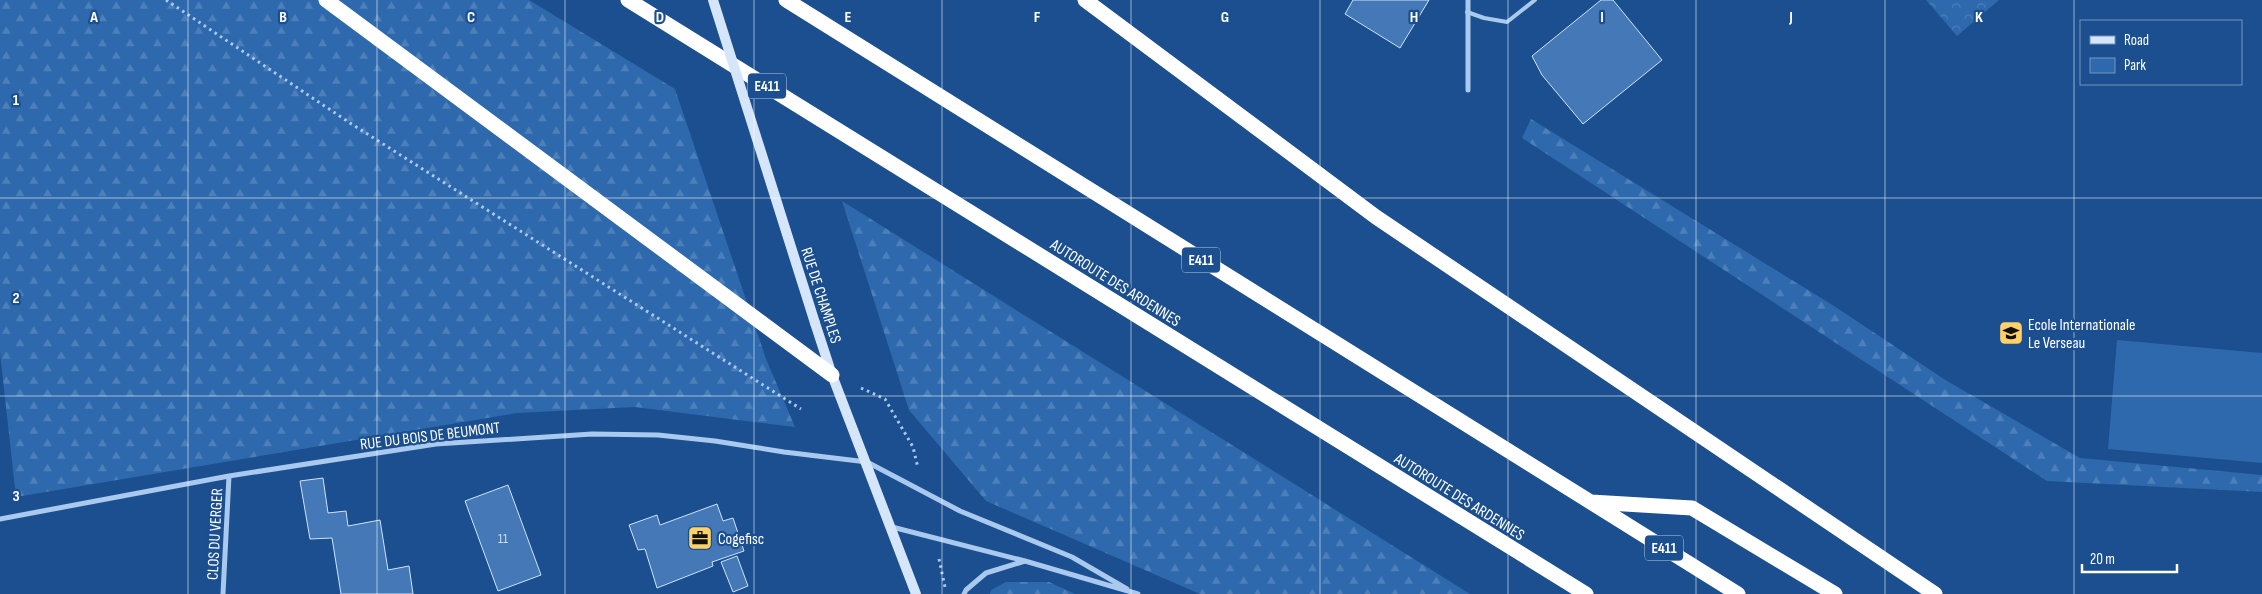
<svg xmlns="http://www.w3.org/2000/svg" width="2262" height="594" font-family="'Sofia Sans Condensed',sans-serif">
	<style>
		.green { fill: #2e69ad }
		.forest { fill: url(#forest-firs) }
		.park { fill: url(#park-crowns) }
		.building { fill: #4478b7; stroke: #cfe3fa }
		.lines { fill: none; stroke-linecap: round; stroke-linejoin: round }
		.path { stroke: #a9c9ee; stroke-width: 3; stroke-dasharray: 2.5 4; stroke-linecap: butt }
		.lane { stroke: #a9c9ee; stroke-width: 4 }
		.street { stroke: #a9c9ee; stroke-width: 5 }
		.secondary { stroke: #d6e6fa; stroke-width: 10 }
		.highway { stroke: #fff; stroke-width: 15 }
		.secondary-bridge { stroke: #d6e6fa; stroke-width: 10 }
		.grid { fill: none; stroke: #fff; stroke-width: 1; stroke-opacity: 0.55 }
		.labels { text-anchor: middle; stroke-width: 4.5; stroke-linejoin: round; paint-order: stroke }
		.number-label { font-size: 14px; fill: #d0dded }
		.shield { fill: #1b4f8f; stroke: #bbcadd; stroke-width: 1 }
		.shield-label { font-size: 15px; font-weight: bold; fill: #fff }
		.street-label { font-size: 16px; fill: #fff; stroke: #1b4f8f }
		.poi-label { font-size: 16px; fill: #fff; stroke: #1b4f8f; text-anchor: start }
		.grid-label { font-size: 16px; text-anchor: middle; font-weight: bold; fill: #fff; stroke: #1b4f8f; stroke-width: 4.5; stroke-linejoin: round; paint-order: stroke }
	</style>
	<defs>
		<pattern id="forest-firs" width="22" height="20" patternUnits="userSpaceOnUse" patternTransform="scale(1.25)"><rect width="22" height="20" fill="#2e69ad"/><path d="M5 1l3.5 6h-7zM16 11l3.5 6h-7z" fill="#4d80b9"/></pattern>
		<pattern id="park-crowns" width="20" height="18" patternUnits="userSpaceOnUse" patternTransform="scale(1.25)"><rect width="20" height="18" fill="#2e69ad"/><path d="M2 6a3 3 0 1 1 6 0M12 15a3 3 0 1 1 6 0" fill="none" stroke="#4d80b9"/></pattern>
	</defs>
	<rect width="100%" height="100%" fill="#1b4f8f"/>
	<path class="green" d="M 2117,340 L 2262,353 L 2262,463 L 2108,449 Z"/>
	<path class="forest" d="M 0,0 L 529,0 L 675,89 L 766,359 L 795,427 L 635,407 L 517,413 L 16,497 L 0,353 Z
		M 1531,119 L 1834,306 L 1947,381 L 2080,458 L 2262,475 L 2262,492 L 2047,481 L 1522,138 Z
		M 842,201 L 1470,594 L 1200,594 L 986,501 L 909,410 Z
		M 1006,582 L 1049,582 L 1075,594 L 990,594 L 991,590 Z"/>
	<path class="park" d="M 1926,0 L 1999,0 L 1957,36 Z"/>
	<path class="building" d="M 1353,0 L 1429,0 L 1400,48 L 1345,14 Z
		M 1601,0 L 1613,0 L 1662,60 L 1583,124 L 1542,75 L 1532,56 Z
		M 323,478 L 328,513 L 346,511 L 348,526 L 380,520 L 388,570 L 409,566 L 413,594 L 341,594 L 332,538 L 310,539 L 300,481 Z
		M 508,485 L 541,575 L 498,591 L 465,501 Z
		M 717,504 L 723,521 L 733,518 L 744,551 L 712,562 L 713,566 L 657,588 L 645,549 L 638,550 L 629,525 L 657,515 L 660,525 Z
		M 737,556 L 748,586 L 733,592 L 721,562 Z"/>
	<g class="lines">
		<path class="path" d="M 166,0 L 350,123 L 801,409
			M 861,388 L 885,399 L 913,447 L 918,468
			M 939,559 L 945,587"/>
		<path class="lane" d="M 1467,12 L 1484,18 L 1507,22 L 1535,0"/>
		<path class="street" d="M 1468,0 L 1468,90
			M 0,519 L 229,476 L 436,444 L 592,434 L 658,435 L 715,441 L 784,452 L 867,462 L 960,511 L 1072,557 L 1127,589
			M 892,527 L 1025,561 L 1138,594
			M 223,594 L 229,476
			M 964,594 L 966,590 L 986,573 L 1025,561"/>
		<path class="secondary" d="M 815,323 L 832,375 L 916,594"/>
		<path class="highway" d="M 326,0 L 832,375
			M 628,0 L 1586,594
			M 786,0 L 1738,594
			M 1085,0 L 1376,217 L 1935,594
			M 1591,502 L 1692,508 L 1835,594"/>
		<path class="secondary-bridge" d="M 713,0 L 815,323"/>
	</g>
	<path class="grid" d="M 188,0 L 188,594M 377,0 L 377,594M 565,0 L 565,594M 754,0 L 754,594M 942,0 L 942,594M 1131,0 L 1131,594M 1320,0 L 1320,594M 1508,0 L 1508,594M 1696,0 L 1696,594M 1885,0 L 1885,594M 2074,0 L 2074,594M 0,198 L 2262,198M 0,396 L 2262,396"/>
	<defs>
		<symbol id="school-square" viewBox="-11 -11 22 22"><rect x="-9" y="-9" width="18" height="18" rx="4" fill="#ffd166" stroke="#1b4f8f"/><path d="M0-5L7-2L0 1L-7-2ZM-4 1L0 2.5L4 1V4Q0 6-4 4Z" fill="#111"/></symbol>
		<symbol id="office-square" viewBox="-11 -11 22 22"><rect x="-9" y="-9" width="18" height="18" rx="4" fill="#ffd166" stroke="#1b4f8f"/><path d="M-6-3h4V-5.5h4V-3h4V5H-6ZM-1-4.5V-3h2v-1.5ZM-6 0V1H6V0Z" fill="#111"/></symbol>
	</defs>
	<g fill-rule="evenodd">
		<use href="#school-square" x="1997" y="319" width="28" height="28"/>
		<use href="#office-square" x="686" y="524" width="28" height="28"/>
	</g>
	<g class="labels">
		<g class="number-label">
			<text x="503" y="543">11</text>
		</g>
		<g class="shield">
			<rect x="748" y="73.5" width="38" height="25" rx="4"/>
			<rect x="1182" y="247.5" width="38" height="25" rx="4"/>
			<rect x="1645" y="535.5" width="38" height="25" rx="4"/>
		</g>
		<g class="shield-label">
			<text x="767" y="91">E411</text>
			<text x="1201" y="265">E411</text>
			<text x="1664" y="553">E411</text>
		</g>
		<g class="street-label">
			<text transform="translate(1116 282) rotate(32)" y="6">AUTOROUTE DES ARDENNES</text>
			<text transform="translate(822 295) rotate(72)" y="6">RUE DE CHAMPLES</text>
			<text transform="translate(430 435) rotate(-7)" y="6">RUE DU BOIS DE BEUMONT</text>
			<text transform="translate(1460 496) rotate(32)" y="6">AUTOROUTE DES ARDENNES</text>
			<text transform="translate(214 534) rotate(-87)" y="6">CLOS DU VERGER</text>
		</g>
		<g class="poi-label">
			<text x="2028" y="330">Ecole Internationale<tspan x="2028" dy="18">Le Verseau</tspan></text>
			<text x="718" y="544">Cogefisc</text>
		</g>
	</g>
	<g class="grid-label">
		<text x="94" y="22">A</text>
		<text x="283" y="22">B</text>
		<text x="471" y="22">C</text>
		<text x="660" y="22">D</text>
		<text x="848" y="22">E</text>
		<text x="1037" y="22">F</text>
		<text x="1225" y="22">G</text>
		<text x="1414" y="22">H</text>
		<text x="1602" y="22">I</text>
		<text x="1791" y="22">J</text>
		<text x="1979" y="22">K</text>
		<text x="16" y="105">1</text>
		<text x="16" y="303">2</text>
		<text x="16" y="501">3</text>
	</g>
	<rect x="2080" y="20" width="162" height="65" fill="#1b4f8f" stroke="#7695bc"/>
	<rect x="2090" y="36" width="25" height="8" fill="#d6e6fa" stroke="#7695bc"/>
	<text x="2124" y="45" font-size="15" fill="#ffffff">Road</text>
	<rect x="2090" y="58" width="25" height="15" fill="#2e69ad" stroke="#7695bc"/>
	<text x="2124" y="70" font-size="15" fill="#ffffff">Park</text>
	<path d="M2082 564v8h95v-8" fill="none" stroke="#ffffff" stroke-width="2.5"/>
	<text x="2090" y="564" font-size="15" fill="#ffffff" stroke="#1b4f8f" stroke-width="4" paint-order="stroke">20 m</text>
</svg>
